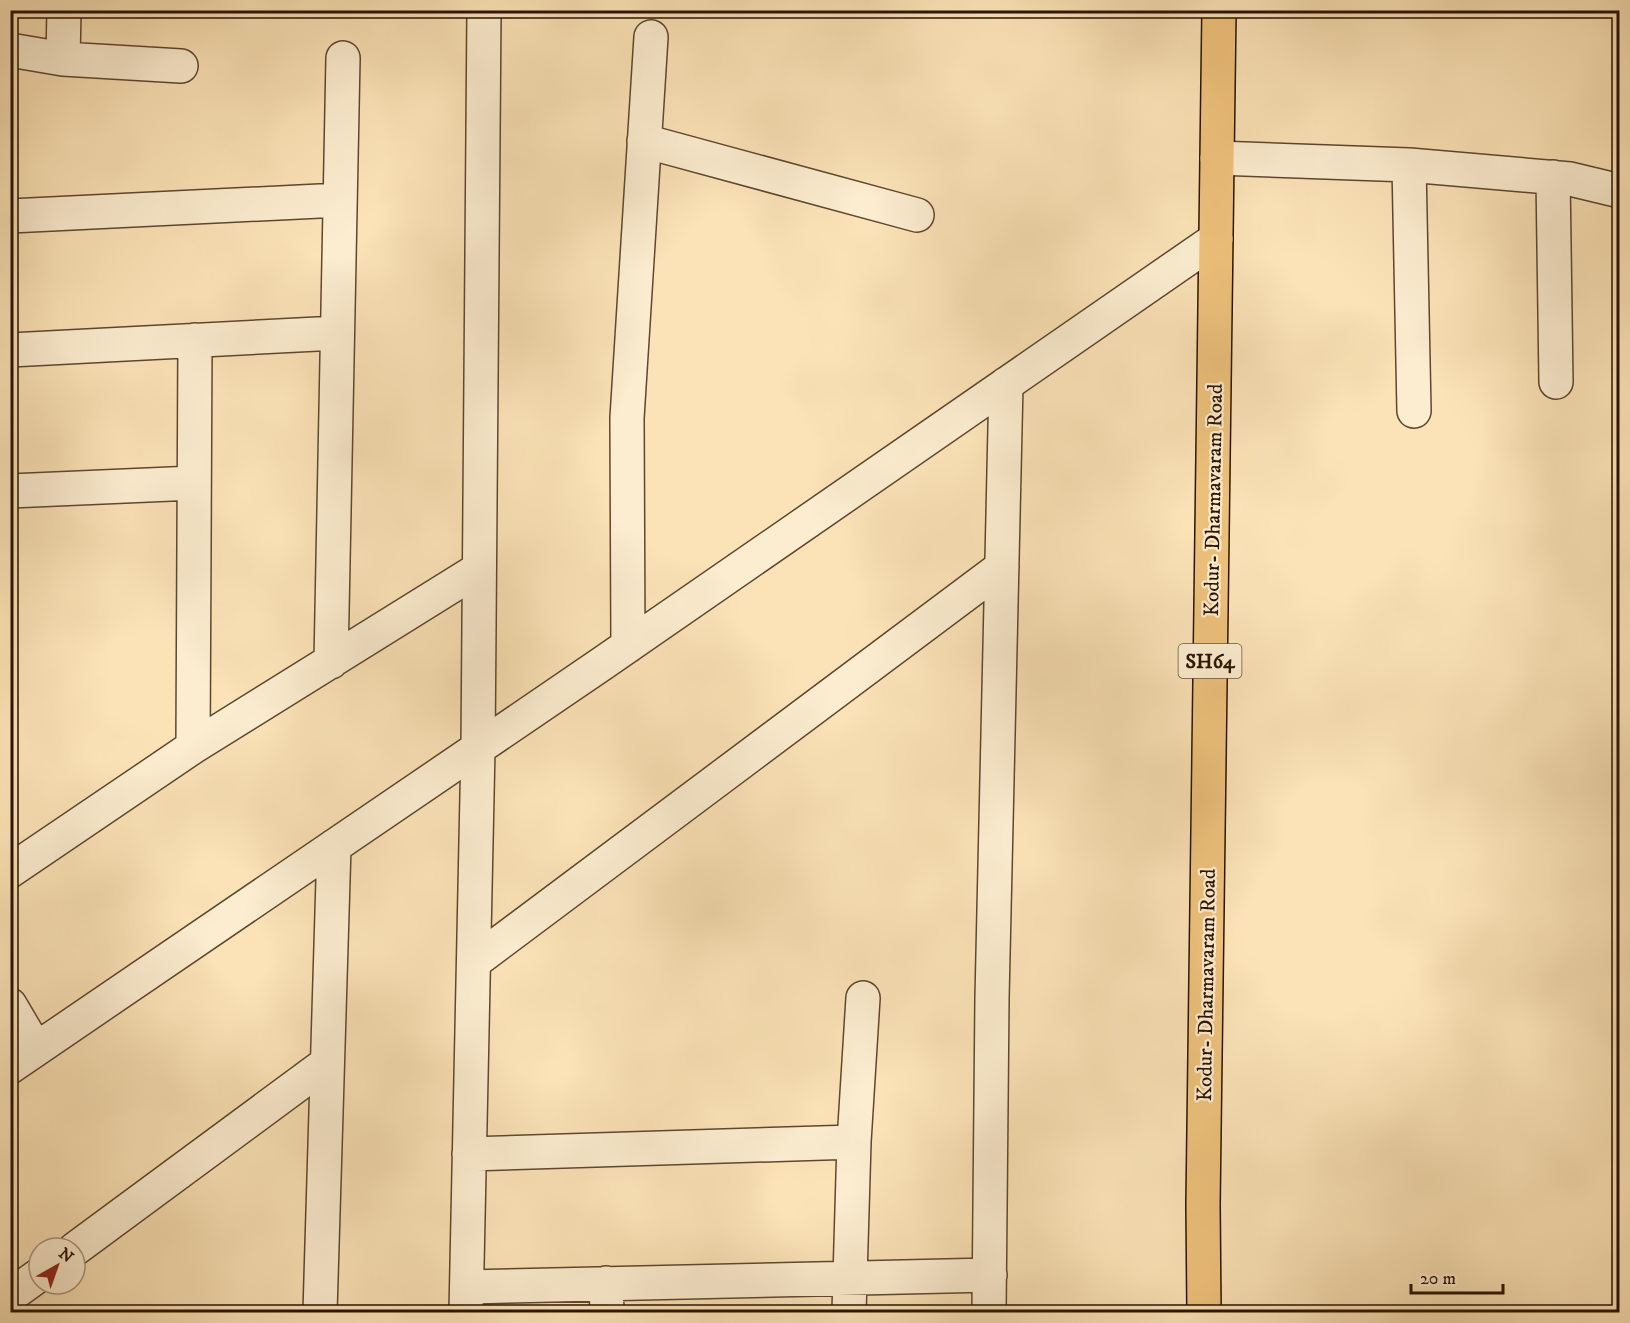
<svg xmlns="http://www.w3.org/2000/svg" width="1630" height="1323" font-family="'IM FELL DW Pica',serif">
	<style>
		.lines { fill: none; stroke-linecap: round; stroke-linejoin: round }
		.street-casing { stroke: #5e472e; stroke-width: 36 }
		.primary-casing { stroke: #291301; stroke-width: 36 }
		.street { stroke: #fcedd0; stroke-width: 33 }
		.primary { stroke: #eec27c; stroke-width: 33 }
		.labels { text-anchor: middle; stroke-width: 4.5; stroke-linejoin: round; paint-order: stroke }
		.shield { fill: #fcedd0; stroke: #68543f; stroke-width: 1.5 }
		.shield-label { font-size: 20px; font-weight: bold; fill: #291301 }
		.street-label { font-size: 21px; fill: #291301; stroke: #fcedd0 }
	</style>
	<rect width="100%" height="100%" fill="#fbe3b7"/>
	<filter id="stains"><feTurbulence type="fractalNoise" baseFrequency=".00333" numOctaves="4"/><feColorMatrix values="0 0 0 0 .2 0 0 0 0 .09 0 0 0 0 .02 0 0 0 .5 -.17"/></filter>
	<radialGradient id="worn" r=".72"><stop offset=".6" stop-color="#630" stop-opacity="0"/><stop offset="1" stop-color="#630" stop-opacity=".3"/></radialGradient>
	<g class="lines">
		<defs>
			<path id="street" d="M 10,50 L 63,59 L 181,66
				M 63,59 L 64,10
				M 644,141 L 917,215
				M 1217,158 L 1409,165 L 1570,179 L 1620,191
				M 1409,165 L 1414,411
				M 1553,177 L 1556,382
				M 10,216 L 340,200
				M 10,350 L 337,333
				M 10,491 L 194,483
				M 628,646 L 627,418 L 651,37
				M 331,662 L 343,58
				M 193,747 L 195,340
				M 10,871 L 193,747 L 479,569
				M 474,962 L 1002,567
				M 10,1005 L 36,1049
				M 10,1067 L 603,663 L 1216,239
				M 469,1154 L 854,1142
				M 75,1249 L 327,1063
				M 606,1283 L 607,1312
				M 467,1287 L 990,1275
				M 10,1296 L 39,1275
				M 320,1312 L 334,846
				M 466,1312 L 478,748 L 484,10
				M 849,1312 L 854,1142 L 863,998
				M 989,1312 L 992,998 L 1006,384"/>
			<path id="primary" d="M 1204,1312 L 1203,1205 L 1219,10"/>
		</defs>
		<use href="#street" class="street-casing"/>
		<use href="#primary" class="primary-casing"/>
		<use href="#street" class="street"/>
		<use href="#primary" class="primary"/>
	</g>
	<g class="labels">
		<rect class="shield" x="1178.5" y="644" width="63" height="34" rx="4.5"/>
		<g class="shield-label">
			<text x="1210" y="668">SH64</text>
		</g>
		<g class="street-label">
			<text transform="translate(1213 500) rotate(-89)" y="7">Kodur- Dharmavaram Road</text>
			<text transform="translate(1206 985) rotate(-89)" y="7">Kodur- Dharmavaram Road</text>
		</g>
	</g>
	<rect width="1630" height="1323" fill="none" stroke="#fbe3b7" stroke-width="36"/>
	<rect x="12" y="12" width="1606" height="1299" fill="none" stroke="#291301" stroke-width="3"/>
	<rect x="18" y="18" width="1594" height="1287" fill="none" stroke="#291301" stroke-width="1.5"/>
	<g transform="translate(57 1266) rotate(40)"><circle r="28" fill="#fcedd0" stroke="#a8967d" stroke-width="1.5"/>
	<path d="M0-4.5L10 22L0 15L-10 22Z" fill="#8f2418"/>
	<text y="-9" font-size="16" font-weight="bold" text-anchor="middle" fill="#291301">N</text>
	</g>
	<path d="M1411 1284v9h92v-9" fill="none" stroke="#291301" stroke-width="3"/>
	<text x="1420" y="1284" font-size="18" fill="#291301" stroke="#fcedd0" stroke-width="4.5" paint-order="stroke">20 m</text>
	<rect width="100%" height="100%" filter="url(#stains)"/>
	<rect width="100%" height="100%" fill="url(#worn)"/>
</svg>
